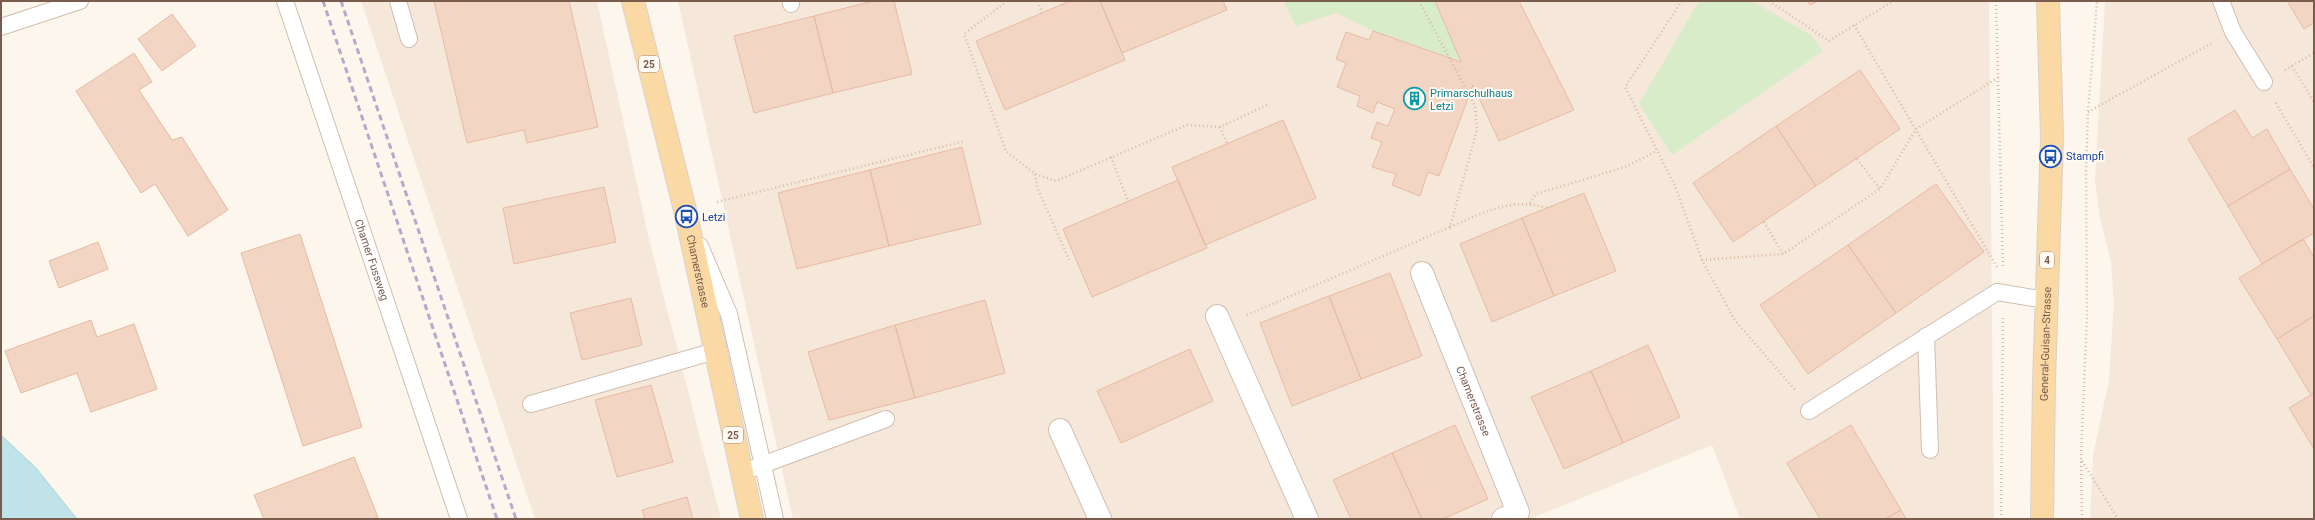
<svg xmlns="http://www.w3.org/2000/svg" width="2315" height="520" font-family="Roboto,sans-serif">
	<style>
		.residential { fill: #f5e8da }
		.green { fill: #d8ecc9 }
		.water { fill: #bfe3e8; stroke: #a5d3da }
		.building { fill: #f3d5c3; stroke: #e6bba3 }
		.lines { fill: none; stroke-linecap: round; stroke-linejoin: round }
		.lane-casing { stroke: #d1beb0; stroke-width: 18 }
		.street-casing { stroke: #d1beb0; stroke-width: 24 }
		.primary-casing { stroke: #dad1cd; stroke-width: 24 }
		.path { stroke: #d9b8a5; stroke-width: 2.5; stroke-dasharray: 1 3; stroke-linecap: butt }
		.lane { stroke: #fff; stroke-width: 16 }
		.street { stroke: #fff; stroke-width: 22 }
		.primary { stroke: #fbd9a5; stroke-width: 22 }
		.rail { stroke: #b9a8c9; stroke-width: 3; stroke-dasharray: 6 4; stroke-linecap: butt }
		.labels { text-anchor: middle; stroke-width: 4; stroke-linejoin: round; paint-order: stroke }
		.shield { fill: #fffaf3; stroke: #a28b7f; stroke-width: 1 }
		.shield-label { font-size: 10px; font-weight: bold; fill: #7a5c4d }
		.culture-label { font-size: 11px; fill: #0d838f; stroke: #fffaf3; text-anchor: start }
		.transit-label { font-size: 11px; fill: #164399; stroke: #fffaf3; text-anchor: start }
		.street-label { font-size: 11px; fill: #7a5c4d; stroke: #fffaf3 }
	</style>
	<rect width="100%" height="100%" fill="#fdf6ec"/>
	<path class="residential" d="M 361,1 L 597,1 L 649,239 L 721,519 L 535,519 Z
		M 678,1 L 1989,1 L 1994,519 L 1740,519 L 1712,445 L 1530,519 L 793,519 Z
		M 2105,1 L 2314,1 L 2314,519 L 2090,519 L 2093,455 L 2109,380 L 2114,303 L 2111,261 L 2100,218 L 2095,180 Z"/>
	<path class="green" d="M 1284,1 L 1435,1 L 1461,62 L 1373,31 L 1336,13 L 1296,26 Z
		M 1699,1 L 1752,1 L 1812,36 L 1823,51 L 1672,155 L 1639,104 Z"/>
	<path class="water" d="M 1,435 L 36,468 L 77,519 L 1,519 Z"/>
	<path class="building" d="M 434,1 L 569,1 L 598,127 L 527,143 L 524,130 L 467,143 Z
		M 873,1 L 894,1 L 912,74 L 833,93 L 814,16 Z
		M 1070,1 L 1100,1 L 1125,60 L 1005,110 L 976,41 Z
		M 1100,1 L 1223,1 L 1227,10 L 1122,53 Z
		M 1435,1 L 1519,1 L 1574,110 L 1499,141 L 1473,85 L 1439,176 L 1428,172 L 1420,196 L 1392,185 L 1396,174 L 1372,167 L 1382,142 L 1371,138 L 1377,122 L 1388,126 L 1395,109 L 1377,102 L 1373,113 L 1357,106 L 1360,96 L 1337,87 L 1346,63 L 1336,59 L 1346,32 L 1369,40 L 1373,31 L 1461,62 Z
		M 1807,1 L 1818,1 L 1810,5 Z
		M 2287,1 L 2314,1 L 2314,23 L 2304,29 Z
		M 172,14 L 196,46 L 162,71 L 138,39 Z
		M 814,16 L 833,93 L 754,113 L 734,36 Z
		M 134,53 L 152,82 L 139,90 L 172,140 L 182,137 L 228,210 L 188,236 L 155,184 L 141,193 L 76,91 Z
		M 1860,70 L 1900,129 L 1816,186 L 1776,126 Z
		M 2235,110 L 2252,138 L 2267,129 L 2290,169 L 2228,206 L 2188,139 Z
		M 1283,120 L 1316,198 L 1205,245 L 1172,167 Z
		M 1776,126 L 1816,186 L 1733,242 L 1693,183 Z
		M 962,147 L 981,224 L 889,246 L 870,170 Z
		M 2290,169 L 2314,209 L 2314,233 L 2262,264 L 2228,206 Z
		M 870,170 L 889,246 L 797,269 L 778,193 Z
		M 1178,180 L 1207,248 L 1092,297 L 1063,229 Z
		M 1936,184 L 1984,252 L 1896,313 L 1848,245 Z
		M 604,187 L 616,242 L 514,264 L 503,208 Z
		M 1584,193 L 1616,271 L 1554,296 L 1522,218 Z
		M 1522,218 L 1554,296 L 1492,322 L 1460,244 Z
		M 300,234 L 362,427 L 303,446 L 241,253 Z
		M 2303,239 L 2314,257 L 2314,316 L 2277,339 L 2239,278 Z
		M 98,242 L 108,269 L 59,288 L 49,261 Z
		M 1848,245 L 1896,313 L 1808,374 L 1760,305 Z
		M 1390,273 L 1422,356 L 1361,379 L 1329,296 Z
		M 1329,296 L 1361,379 L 1292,406 L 1260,323 Z
		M 631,298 L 642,345 L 582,360 L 570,313 Z
		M 985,300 L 1005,373 L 915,398 L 895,325 Z
		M 2314,316 L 2314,393 L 2311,395 L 2277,339 Z
		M 91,320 L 97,337 L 134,324 L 157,389 L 91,412 L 77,373 L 21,393 L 5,351 Z
		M 895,325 L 915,398 L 829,420 L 808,352 Z
		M 1648,345 L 1680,417 L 1623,443 L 1591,371 Z
		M 1190,349 L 1213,401 L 1121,443 L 1097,391 Z
		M 1591,371 L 1623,443 L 1564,469 L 1531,397 Z
		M 651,385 L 673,462 L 617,477 L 595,400 Z
		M 2314,393 L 2314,449 L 2289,408 Z
		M 1455,425 L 1488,499 L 1443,519 L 1422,519 L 1392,453 Z
		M 1851,425 L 1901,510 L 1885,519 L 1820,519 L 1787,463 Z
		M 1392,453 L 1422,519 L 1351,519 L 1333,480 Z
		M 354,457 L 378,517 L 372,519 L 264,519 L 254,495 Z
		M 687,497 L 693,519 L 645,519 L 642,510 Z
		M 1901,510 L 1906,519 L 1885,519 Z"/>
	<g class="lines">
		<defs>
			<g id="lane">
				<path id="s1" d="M 285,1 L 459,519"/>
				<path d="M 398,1 L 409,39"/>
				<path d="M 791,1 L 791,4"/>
				<path d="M 2221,1 L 2233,32 L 2264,82"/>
				<path d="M 1,27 L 80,1"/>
				<path d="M 700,246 L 729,314 L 775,519"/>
				<path d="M 1926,336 L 1930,450"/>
				<path d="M 531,404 L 715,351"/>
				<path d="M 1809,411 L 1997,292 L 2046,300"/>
				<path d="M 754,468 L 886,419"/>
			</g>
			<g id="street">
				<path id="s2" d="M 1422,273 L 1518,512 L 1503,519"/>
				<path d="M 1217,316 L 1307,519"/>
				<path d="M 1060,430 L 1100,519"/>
			</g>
			<g id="primary">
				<path id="s3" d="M 633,1 L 685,210 L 752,519"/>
				<path id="s4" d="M 2042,519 L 2044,382 L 2052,137 L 2048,1"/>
			</g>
		</defs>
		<use href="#lane" class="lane-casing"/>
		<use href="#street" class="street-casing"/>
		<use href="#primary" class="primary-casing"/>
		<path class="path" d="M 1007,1 L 964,34 L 1006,151 L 1035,174 L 1056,181 L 1187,125 L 1220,127 L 1269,104
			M 1038,1 L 1042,13
			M 1682,1 L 1625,87 L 1675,186 L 1702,260 L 1734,319 L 1795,390
			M 1769,1 L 1829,41 L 1893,1
			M 1996,1 L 2003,268
			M 1854,25 L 1997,267
			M 2292,66 L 2314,102
			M 2285,70 L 2314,53
			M 2276,103 L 2314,168
			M 2088,112 L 2212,43
			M 1220,127 L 1227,144
			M 1111,157 L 1128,201
			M 1857,159 L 1880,189
			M 1035,174 L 1037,187 L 1070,262
			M 717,202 L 965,141
			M 1530,203 L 1536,194 L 1625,167 L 1657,151
			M 1764,222 L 1783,254
			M 1450,227 C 1483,213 1510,197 1547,208
			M 1702,260 L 1783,254 L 1880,189 L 1916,129 L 1999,77
			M 1247,315 L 1450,227 L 1477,130 L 1475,106 L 1419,1
			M 2082,461 L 2118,519
			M 2001,519 L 2003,317
			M 2082,519 L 2081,457 L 2087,315 L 2086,171 L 2088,112 L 2097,1"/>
		<use href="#lane" class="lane"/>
		<use href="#street" class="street"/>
		<use href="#primary" class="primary"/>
		<path class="rail" d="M 323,1 L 497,519
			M 341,1 L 516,519"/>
	</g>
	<defs>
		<symbol id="building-ring" viewBox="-11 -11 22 22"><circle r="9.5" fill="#fffaf3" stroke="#0f9aa8" stroke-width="1.5"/><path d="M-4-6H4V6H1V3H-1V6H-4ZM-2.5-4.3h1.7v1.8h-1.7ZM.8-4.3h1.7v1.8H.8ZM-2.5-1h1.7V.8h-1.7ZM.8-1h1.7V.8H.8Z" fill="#0f9aa8"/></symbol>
		<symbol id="bus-ring" viewBox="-11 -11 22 22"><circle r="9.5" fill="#fffaf3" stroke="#1a4fb4" stroke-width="1.5"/><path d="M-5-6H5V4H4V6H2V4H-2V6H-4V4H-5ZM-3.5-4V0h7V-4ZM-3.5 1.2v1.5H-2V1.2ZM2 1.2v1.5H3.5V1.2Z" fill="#1a4fb4"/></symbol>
	</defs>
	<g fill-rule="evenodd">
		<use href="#building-ring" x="1402" y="86" width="25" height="25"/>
		<use href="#bus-ring" x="2038" y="144" width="25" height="25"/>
		<use href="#bus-ring" x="674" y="204" width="25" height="25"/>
	</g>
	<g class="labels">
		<g class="shield">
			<rect x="639" y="56" width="20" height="16" rx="3"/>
			<rect x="2040" y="252" width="14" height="16" rx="3"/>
			<rect x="723" y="427" width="20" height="16" rx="3"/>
		</g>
		<g class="shield-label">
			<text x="649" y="68">25</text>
			<text x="2047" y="264">4</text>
			<text x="733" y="439">25</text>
		</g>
		<g class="culture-label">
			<text x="1430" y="97">Primarschulhaus<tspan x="1430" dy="13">Letzi</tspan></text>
		</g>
		<g class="transit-label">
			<text x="2066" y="160">Stampfi</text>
			<text x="702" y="221">Letzi</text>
		</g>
		<g class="street-label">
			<text dy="4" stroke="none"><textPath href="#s1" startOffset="273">Chamer Fussweg</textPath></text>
			<text dy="4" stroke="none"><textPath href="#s3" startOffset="278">Chamerstrasse</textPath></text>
			<text dy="4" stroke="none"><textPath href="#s4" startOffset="175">General-Guisan-Strasse</textPath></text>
			<text dy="4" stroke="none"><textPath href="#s2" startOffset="138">Chamerstrasse</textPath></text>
		</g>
	</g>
	<rect width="2315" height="520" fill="none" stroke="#7a5c4d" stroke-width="4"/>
</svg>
